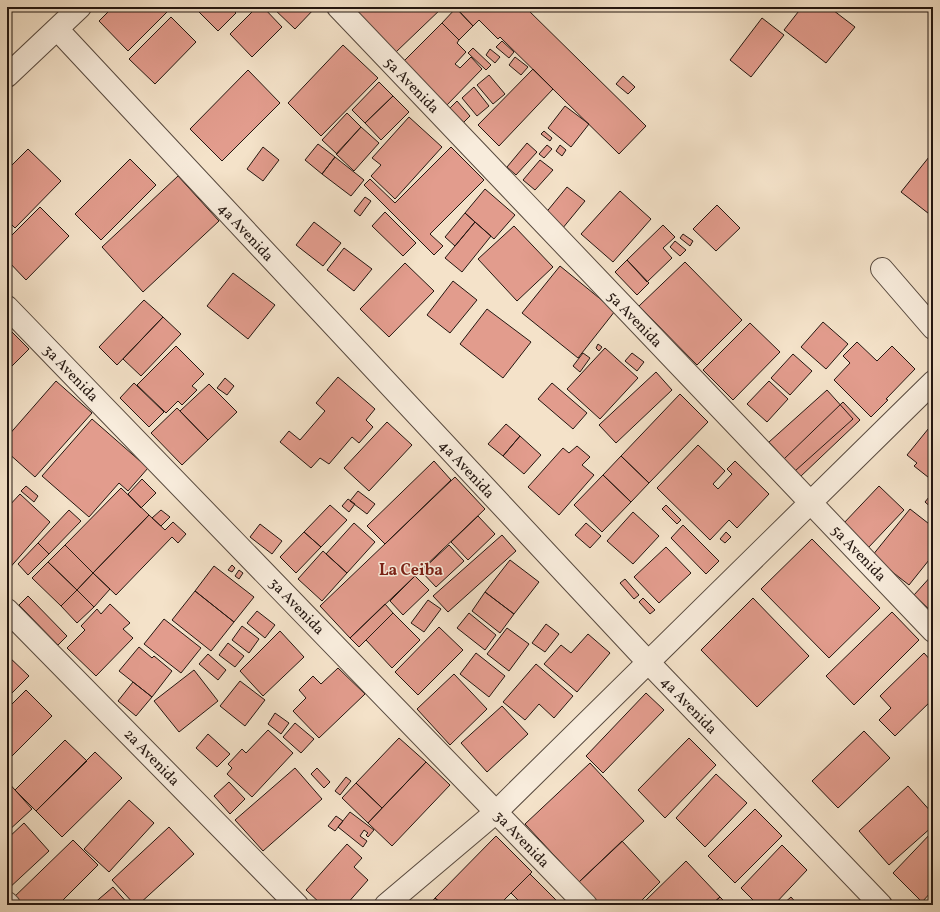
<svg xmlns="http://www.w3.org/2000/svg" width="940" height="912" font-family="Vollkorn,serif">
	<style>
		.building { fill: #e29c8d; stroke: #231610 }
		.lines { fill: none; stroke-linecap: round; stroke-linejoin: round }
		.minor-casing { stroke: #57493e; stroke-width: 24 }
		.minor { stroke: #f8ecdc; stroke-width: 22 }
		.labels { text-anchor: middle; stroke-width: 3; stroke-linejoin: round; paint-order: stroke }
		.street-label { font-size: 15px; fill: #231610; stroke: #f8ecdc }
		.neighbourhood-label { font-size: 16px; font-weight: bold; fill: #7a1f14; stroke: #f8ecdc }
	</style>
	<rect width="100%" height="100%" fill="#f4e2c9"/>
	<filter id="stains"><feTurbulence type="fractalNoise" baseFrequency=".005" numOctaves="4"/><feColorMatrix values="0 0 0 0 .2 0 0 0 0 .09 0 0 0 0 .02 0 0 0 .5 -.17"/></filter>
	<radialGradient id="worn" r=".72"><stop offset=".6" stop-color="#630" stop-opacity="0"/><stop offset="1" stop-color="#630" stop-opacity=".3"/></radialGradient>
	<path class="building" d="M 113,7 L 172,7 L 128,51 L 99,21 Z
		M 194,7 L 230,7 L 236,13 L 218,31 Z
		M 257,7 L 263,7 L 282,27 L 252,57 L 230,34 Z
		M 272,7 L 316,7 L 295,29 Z
		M 353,7 L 443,7 L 396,52 Z
		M 457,7 L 525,7 L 646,126 L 619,154 L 500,37 L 498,39 L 479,20 L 473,26 L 456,8 Z
		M 802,7 L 829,7 L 855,27 L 826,63 L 784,30 Z
		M 456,8 L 473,26 L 459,40 L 442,23 Z
		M 171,17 L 196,42 L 155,84 L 129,59 Z
		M 762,18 L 784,35 L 751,77 L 730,60 Z
		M 442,23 L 459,40 L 457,43 L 466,52 L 455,64 L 460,68 L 471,57 L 482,69 L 446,106 L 402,63 Z
		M 502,41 L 514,52 L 509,58 L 496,47 Z
		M 343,45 L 378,78 L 321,136 L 288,103 Z
		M 473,48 L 491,65 L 486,70 L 468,53 Z
		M 490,49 L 500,57 L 495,63 L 486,55 Z
		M 515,57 L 528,67 L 521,75 L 509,65 Z
		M 533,69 L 553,89 L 499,146 L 478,125 Z
		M 248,70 L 280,103 L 222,161 L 190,129 Z
		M 489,75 L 505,94 L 493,104 L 477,85 Z
		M 623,76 L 635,87 L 628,94 L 616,84 Z
		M 379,82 L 393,96 L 365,123 L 352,110 Z
		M 474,87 L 489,106 L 477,116 L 462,98 Z
		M 393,96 L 409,112 L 381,140 L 365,123 Z
		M 457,101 L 470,116 L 460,126 L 447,111 Z
		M 565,106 L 589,124 L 571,147 L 548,128 Z
		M 347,113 L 361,127 L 337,154 L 322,140 Z
		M 409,117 L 442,147 L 395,199 L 371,176 L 381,165 L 372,158 Z
		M 361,127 L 379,143 L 354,171 L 336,154 Z
		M 544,131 L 552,138 L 550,141 L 541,134 Z
		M 527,143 L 537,152 L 516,175 L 507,167 Z
		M 318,144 L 335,157 L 322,174 L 305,160 Z
		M 547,145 L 552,149 L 544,158 L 539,154 Z
		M 560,145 L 566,150 L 562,156 L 556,151 Z
		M 263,147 L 279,160 L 263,181 L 247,169 Z
		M 451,147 L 484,180 L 430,234 L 443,246 L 434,255 L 364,185 L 370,179 L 395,203 Z
		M 28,149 L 61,181 L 15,228 L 7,220 L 7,170 Z
		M 933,152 L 933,217 L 901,192 Z
		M 335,157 L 364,180 L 351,196 L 322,174 Z
		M 130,159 L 156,185 L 101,240 L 75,214 Z
		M 540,160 L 553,170 L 535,190 L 523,180 Z
		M 178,176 L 219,221 L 143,292 L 102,247 Z
		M 567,187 L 585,201 L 562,229 L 544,215 Z
		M 485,189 L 515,215 L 494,239 L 465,213 Z
		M 620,191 L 651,219 L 613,262 L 581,234 Z
		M 365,197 L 371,201 L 360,216 L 354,211 Z
		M 717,205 L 740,228 L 716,251 L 693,229 Z
		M 40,207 L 69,236 L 26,280 L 7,260 L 7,240 Z
		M 385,212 L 416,243 L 403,256 L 372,226 Z
		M 465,213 L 475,222 L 455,246 L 445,237 Z
		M 314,222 L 341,243 L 323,266 L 296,245 Z
		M 475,222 L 491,236 L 462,272 L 445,258 Z
		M 663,225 L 675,237 L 663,248 L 672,258 L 647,282 L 627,260 Z
		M 514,226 L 553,267 L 517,301 L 478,259 Z
		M 683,234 L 693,241 L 690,246 L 680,238 Z
		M 675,241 L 686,250 L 680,256 L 670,247 Z
		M 344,248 L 372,269 L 354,291 L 327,270 Z
		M 627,260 L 649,283 L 637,295 L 615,272 Z
		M 685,262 L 742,320 L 697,365 L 639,306 Z
		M 405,263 L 434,291 L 389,337 L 360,309 Z
		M 560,266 L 615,311 L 578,358 L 522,313 Z
		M 233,273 L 275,305 L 248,339 L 207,306 Z
		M 453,281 L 477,300 L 450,333 L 427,315 Z
		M 144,300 L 163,317 L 117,365 L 99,347 Z
		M 487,309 L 531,342 L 503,378 L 460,344 Z
		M 163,317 L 181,334 L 141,376 L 123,359 Z
		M 823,322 L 848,344 L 826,369 L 801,347 Z
		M 750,323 L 780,352 L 733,400 L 703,370 Z
		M 7,327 L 29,349 L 7,371 Z
		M 857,342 L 877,361 L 892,346 L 915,369 L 886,399 L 888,400 L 871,417 L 834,380 L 850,363 L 843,356 Z
		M 598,344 L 602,347 L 599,351 L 596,348 Z
		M 176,346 L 204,374 L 192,386 L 197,390 L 182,405 L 178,401 L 166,413 L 137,385 Z
		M 605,348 L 638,378 L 600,419 L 567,389 Z
		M 583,353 L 590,358 L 580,372 L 573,366 Z
		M 632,353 L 644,362 L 637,371 L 625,361 Z
		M 793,354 L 812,371 L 790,395 L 771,378 Z
		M 656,372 L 672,390 L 616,443 L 599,425 Z
		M 338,377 L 375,409 L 366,420 L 373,427 L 359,443 L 352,437 L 329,464 L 320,458 L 311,468 L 280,442 L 289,431 L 300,440 L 325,411 L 316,403 Z
		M 225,378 L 234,386 L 227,395 L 217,388 Z
		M 56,381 L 92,413 L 35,477 L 7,452 L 7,437 Z
		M 769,381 L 788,399 L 767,422 L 747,404 Z
		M 134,383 L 164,412 L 149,427 L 120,398 Z
		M 552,383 L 587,413 L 573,429 L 538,399 Z
		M 209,384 L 237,412 L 208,440 L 180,411 Z
		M 827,390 L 853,419 L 795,471 L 769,442 Z
		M 680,394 L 708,422 L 649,483 L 621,456 Z
		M 843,402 L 860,420 L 800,477 L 783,460 Z
		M 177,408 L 208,440 L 182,465 L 151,433 Z
		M 92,419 L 148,468 L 128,491 L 119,483 L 89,517 L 42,476 Z
		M 387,422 L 412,445 L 369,491 L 344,468 Z
		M 933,423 L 933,481 L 914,466 L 917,463 L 907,455 Z
		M 506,424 L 520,436 L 503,456 L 488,444 Z
		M 520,436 L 541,455 L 524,474 L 503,456 Z
		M 698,445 L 725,471 L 713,484 L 718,489 L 732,474 L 727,469 L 735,461 L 769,494 L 737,528 L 729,520 L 710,540 L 657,488 Z
		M 577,446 L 590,457 L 582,465 L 594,475 L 559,515 L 528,487 L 563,448 L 569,453 Z
		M 621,456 L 649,483 L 631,502 L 603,475 Z
		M 434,461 L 451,480 L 385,544 L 367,526 Z
		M 603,475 L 631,502 L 602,532 L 574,505 Z
		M 455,477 L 485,509 L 350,638 L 320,606 Z
		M 142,479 L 156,493 L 141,508 L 128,494 Z
		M 26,486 L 38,496 L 34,502 L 21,491 Z
		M 879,486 L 904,510 L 868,548 L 843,524 Z
		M 121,488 L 149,515 L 93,573 L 65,545 Z
		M 358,491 L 375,504 L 367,514 L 350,501 Z
		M 933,492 L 933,509 L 925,502 Z
		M 20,494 L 50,522 L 7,571 L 7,508 Z
		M 348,499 L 355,504 L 349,512 L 342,506 Z
		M 330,505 L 347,520 L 321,547 L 304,532 Z
		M 666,505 L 681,520 L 677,524 L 662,509 Z
		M 910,509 L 933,527 L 933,555 L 909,585 L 872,556 Z
		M 69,510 L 81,521 L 49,554 L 38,543 Z
		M 161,510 L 170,517 L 161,526 L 152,518 Z
		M 633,512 L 659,536 L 633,564 L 607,541 Z
		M 149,515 L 165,530 L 173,522 L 186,534 L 178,543 L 172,537 L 116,595 L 93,573 Z
		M 478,516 L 495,534 L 468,560 L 451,542 Z
		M 354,523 L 375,542 L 347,573 L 326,554 Z
		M 586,523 L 601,536 L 590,548 L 575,535 Z
		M 260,524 L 282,541 L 272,554 L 250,537 Z
		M 683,525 L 719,561 L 706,574 L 671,538 Z
		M 304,532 L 321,547 L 296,573 L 280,557 Z
		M 726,532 L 731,537 L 725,543 L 720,539 Z
		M 502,535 L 516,551 L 448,612 L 433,596 Z
		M 812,539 L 880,608 L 829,658 L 761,589 Z
		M 38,543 L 49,554 L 28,575 L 18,564 Z
		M 65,545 L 93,573 L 77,590 L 48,562 Z
		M 449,545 L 464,561 L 436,587 L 421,571 Z
		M 666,547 L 691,573 L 659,603 L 634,577 Z
		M 323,551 L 347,573 L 322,601 L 298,579 Z
		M 510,560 L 539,582 L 514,614 L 485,592 Z
		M 48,562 L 77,590 L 61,606 L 32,578 Z
		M 232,565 L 235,568 L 232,572 L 228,570 Z
		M 214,566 L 254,597 L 234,622 L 195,591 Z
		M 239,570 L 243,573 L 239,579 L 235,576 Z
		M 93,573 L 110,589 L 94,607 L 77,590 Z
		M 933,574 L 933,613 L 914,595 Z
		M 415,576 L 429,590 L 403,615 L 390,601 Z
		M 625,579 L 639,595 L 634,599 L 620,583 Z
		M 77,590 L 94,607 L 77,623 L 61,606 Z
		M 195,591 L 234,622 L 211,651 L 172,620 Z
		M 485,592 L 514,614 L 500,633 L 472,611 Z
		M 28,596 L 67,636 L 58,645 L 19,605 Z
		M 643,598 L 655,610 L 650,614 L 639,602 Z
		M 753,598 L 809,656 L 757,707 L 701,650 Z
		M 428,600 L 441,609 L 424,632 L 411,623 Z
		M 110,604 L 130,623 L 123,629 L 133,638 L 96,676 L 67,648 L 85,630 L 81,626 L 97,609 L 101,614 Z
		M 385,604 L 393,613 L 359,647 L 350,638 Z
		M 257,611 L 275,625 L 265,638 L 247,623 Z
		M 892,612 L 919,640 L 854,705 L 826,676 Z
		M 393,613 L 420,640 L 392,668 L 366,640 Z
		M 469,613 L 496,635 L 485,650 L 457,628 Z
		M 164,619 L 201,648 L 181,673 L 144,644 Z
		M 546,624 L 559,634 L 545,652 L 532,643 Z
		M 242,626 L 259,639 L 249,653 L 232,640 Z
		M 439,627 L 463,650 L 418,695 L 395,672 Z
		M 507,628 L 529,644 L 509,671 L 487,654 Z
		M 280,631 L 304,657 L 263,696 L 240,671 Z
		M 588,634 L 610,653 L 577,692 L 544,664 L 561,645 L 571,653 Z
		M 228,643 L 244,656 L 235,667 L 219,655 Z
		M 139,647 L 152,658 L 154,656 L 172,671 L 152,697 L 119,671 Z
		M 476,653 L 505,676 L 489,697 L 460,674 Z
		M 924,653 L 933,663 L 933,699 L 895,736 L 879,720 L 891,708 L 880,696 Z
		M 208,654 L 226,670 L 218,680 L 199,664 Z
		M 7,655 L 29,676 L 7,698 Z
		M 536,664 L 573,696 L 554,718 L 539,704 L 525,720 L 503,702 Z
		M 338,668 L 365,694 L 319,738 L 293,711 L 306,698 L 299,690 L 313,676 L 321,684 Z
		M 194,670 L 218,701 L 179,732 L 154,701 Z
		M 454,674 L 487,709 L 450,745 L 417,709 Z
		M 240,681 L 265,700 L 245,726 L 220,706 Z
		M 133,682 L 152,697 L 136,716 L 118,701 Z
		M 26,690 L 52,716 L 8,760 L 7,709 Z
		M 646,693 L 664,710 L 603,773 L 586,756 Z
		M 502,706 L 528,734 L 487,772 L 461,743 Z
		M 275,713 L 289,723 L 281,734 L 268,724 Z
		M 295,723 L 314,739 L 301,753 L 283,737 Z
		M 268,730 L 293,753 L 252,797 L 227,774 L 232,768 L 228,764 L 242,749 L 246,753 Z
		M 864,731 L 890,758 L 838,808 L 812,781 Z
		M 208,734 L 230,754 L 217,767 L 196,748 Z
		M 399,738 L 426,762 L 382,808 L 356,783 Z
		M 689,738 L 716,765 L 665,818 L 638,790 Z
		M 65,740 L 87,761 L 36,811 L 15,790 Z
		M 95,752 L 122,778 L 62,837 L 36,811 Z
		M 426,762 L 450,785 L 392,846 L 368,823 Z
		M 590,763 L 644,821 L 579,882 L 525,824 Z
		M 295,768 L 322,799 L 263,851 L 235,820 Z
		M 317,768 L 330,782 L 324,788 L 311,774 Z
		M 716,774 L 747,803 L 705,847 L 676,818 Z
		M 346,777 L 351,781 L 340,795 L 335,791 Z
		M 7,781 L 32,809 L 7,832 Z
		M 229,782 L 245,799 L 230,814 L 214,796 Z
		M 356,783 L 382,808 L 368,823 L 342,798 Z
		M 908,786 L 933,814 L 933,826 L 889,865 L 859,831 Z
		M 129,800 L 154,823 L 109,872 L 84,849 Z
		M 755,809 L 782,836 L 735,883 L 708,856 Z
		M 350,812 L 374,830 L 368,837 L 366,835 L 368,833 L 364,830 L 360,836 L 367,841 L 363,847 L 338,827 Z
		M 336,816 L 343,821 L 335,831 L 328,826 Z
		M 24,823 L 49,851 L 7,890 L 7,839 Z
		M 169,827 L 194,854 L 138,905 L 135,905 L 112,880 Z
		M 933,831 L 933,890 L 922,902 L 893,873 Z
		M 496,836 L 532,872 L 499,905 L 443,905 L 435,898 Z
		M 73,840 L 98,865 L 58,905 L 14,905 L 10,901 Z
		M 622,841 L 660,882 L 637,905 L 600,905 L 579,882 Z
		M 347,844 L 362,858 L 354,867 L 368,880 L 346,905 L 322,905 L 306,890 Z
		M 782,845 L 807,870 L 774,905 L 758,905 L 741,888 Z
		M 686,861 L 720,897 L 711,905 L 641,905 Z
		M 530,874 L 561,905 L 523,905 L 511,893 Z
		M 113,887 L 129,905 L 92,905 Z
		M 720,897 L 728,905 L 711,905 Z
		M 791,897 L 798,905 L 782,905 Z
		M 435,898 L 443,905 L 429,905 Z"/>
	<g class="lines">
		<defs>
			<path id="minor" d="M 338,7 L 933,631
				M 57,29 L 648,662 L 881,905
				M 7,76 L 80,7
				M 882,269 L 933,328
				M 7,307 L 586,905
				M 7,610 L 297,905
				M 7,903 L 9,905
				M 386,905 L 496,812 L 933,382"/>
		</defs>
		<use href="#minor" class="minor-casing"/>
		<use href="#minor" class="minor"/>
	</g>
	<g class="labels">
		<g class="street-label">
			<text transform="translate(412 85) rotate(46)" y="5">5a Avenida</text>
			<text transform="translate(246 232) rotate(47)" y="5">4a Avenida</text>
			<text transform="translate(635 319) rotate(46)" y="5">5a Avenida</text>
			<text transform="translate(71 373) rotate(46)" y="5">3a Avenida</text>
			<text transform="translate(467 469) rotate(47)" y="5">4a Avenida</text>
			<text transform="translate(859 553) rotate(46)" y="5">5a Avenida</text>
			<text transform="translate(297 606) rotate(46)" y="5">3a Avenida</text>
			<text transform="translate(689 705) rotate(46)" y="5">4a Avenida</text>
			<text transform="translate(152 757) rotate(46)" y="5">2a Avenida</text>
			<text transform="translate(522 839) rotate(46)" y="5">3a Avenida</text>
		</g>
		<g class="neighbourhood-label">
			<text x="411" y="575">La Ceiba</text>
		</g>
	</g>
	<rect width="940" height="912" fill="none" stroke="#f4e2c9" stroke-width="24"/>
	<rect x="8" y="8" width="924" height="896" fill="none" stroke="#231610" stroke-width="2"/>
	<rect x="12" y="12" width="916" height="888" fill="none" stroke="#231610"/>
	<rect width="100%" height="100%" filter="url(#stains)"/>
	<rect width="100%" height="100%" fill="url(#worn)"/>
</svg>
